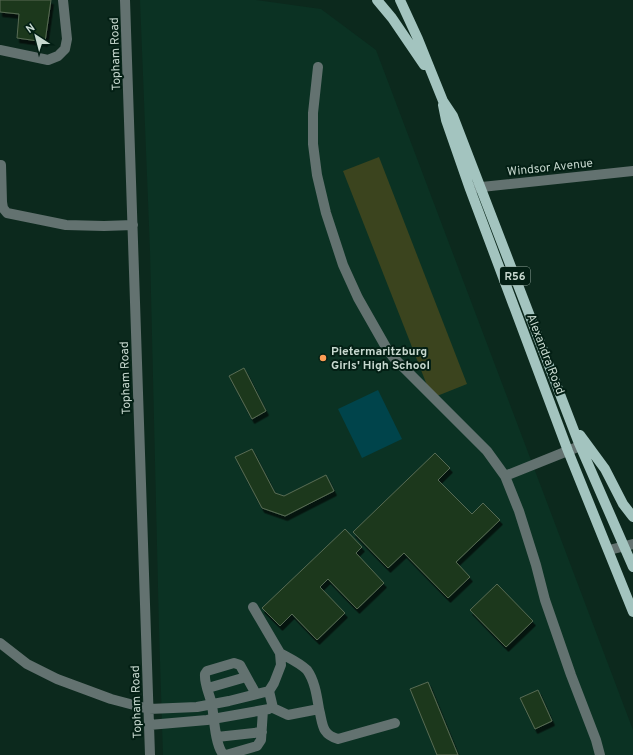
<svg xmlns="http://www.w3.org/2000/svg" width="633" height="755" font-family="Overpass,sans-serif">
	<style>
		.built { fill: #0b3223 }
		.green { fill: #3b441e }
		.water { fill: #00444b }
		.building { fill: #1f391c; stroke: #576b54; filter: url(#shadow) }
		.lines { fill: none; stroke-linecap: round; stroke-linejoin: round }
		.minor { stroke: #637270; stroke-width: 10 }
		.major { stroke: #a3c4bf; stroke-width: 10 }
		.poi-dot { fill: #fd9d55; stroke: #031f14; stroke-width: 1.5 }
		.labels { text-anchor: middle; stroke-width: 4; stroke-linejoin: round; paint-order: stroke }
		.shield { fill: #031f14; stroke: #8ca097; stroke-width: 1 }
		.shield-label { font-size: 11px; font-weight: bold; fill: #c7d8cf }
		.street-label { font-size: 12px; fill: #c7d8cf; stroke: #031f14 }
		.poi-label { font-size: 12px; font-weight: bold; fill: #c7d8cf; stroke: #031f14; text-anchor: start }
	</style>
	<defs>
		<filter id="shadow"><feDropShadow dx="2.5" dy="4.5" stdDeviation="0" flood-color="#0009"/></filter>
	</defs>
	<rect width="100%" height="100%" fill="#0c291d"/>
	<path class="built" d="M 140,0 L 256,0 L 321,9 L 376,50 L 633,730 L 633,755 L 163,755 L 159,629 L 150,251 Z"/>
	<path class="green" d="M 379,157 L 467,384 L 432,398 L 343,171 Z"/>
	<path class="water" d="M 378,390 L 402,439 L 362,458 L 338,409 Z"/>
	<path class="building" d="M 0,0 L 51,0 L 45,42 L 17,38 L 19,14 L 0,12 Z
		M 244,368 L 266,411 L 252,419 L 229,376 Z
		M 252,449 L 275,493 L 284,496 L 326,475 L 334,491 L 285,516 L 262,508 L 235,457 Z
		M 435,453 L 450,468 L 438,480 L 472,514 L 483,503 L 500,520 L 456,562 L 470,577 L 448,598 L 404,553 L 388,568 L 353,532 Z
		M 345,529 L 362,547 L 356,553 L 384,583 L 357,609 L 328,579 L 320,587 L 345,613 L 317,640 L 292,614 L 280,626 L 262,608 Z
		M 497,584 L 533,621 L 506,647 L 470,610 Z
		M 428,682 L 458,755 L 437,755 L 410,689 Z
		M 538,690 L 552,721 L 535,729 L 520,698 Z"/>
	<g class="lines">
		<path class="minor" d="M 125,0 L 150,755
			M 0,50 L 48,60 L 58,56 L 65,49 L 67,39 L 63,0
			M 318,67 L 313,113 L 313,144 L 317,175 L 326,213 L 343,265 L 358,298 L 387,349 L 393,357 L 487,451 L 505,476 L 519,511 L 536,565 L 545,600 L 571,675 L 596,740 L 600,755
			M 1,165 L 2,202 L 3,208 L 7,213 L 66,225 L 104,226 L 133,225
			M 472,188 L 633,171
			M 505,476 L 580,446
			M 609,550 L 633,544
			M 253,607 L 280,653 L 281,665 L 274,683 L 269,691 L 273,708 L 288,715 L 319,709 C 323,724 321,734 338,739 L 395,723
			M 0,643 L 27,664 L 57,679 L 111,699 L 149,709 L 197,707 L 229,701 L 269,691
			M 280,653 C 289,658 300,663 307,670 C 315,681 317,697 319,709
			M 208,688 L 246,677
			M 256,694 L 240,665 L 234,663 L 207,671 L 205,674 C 204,684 210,695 212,705 C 214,717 215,745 223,754 L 226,755 L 257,746 L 261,740 L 263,710
			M 149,725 L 207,720 L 269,709
			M 217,737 L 262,732"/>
		<path class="major" d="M 377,0 L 392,18 L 424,65
			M 400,0 L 418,39 L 443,101 L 453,116 L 578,441 L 633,567
			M 443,105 L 446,120 L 470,189 L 568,451 L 633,612
			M 580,435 L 605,469 L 623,504 L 633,517"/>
	</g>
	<circle class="poi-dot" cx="323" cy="358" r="4"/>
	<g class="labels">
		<rect class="shield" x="500" y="267" width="30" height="18" rx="3"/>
		<g class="shield-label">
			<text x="515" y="280">R56</text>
		</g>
		<g class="street-label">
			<text transform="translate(115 54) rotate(-92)" y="4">Topham Road</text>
			<text transform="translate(550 167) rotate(-6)" y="4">Windsor Avenue</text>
			<text transform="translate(546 354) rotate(69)" y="4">Alexandra Road</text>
			<text transform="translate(125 378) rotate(-92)" y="4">Topham Road</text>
			<text transform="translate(136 702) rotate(-92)" y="4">Topham Road</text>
		</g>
		<g class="poi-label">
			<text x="331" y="355">Pietermaritzburg<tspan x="331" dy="14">Girls' High School</tspan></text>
		</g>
	</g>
	<g transform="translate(36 36) rotate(324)" stroke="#031f14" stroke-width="3" paint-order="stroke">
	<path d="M0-3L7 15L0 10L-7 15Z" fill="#c7d8cf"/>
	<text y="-6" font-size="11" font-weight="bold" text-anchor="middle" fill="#c7d8cf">N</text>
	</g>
</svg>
